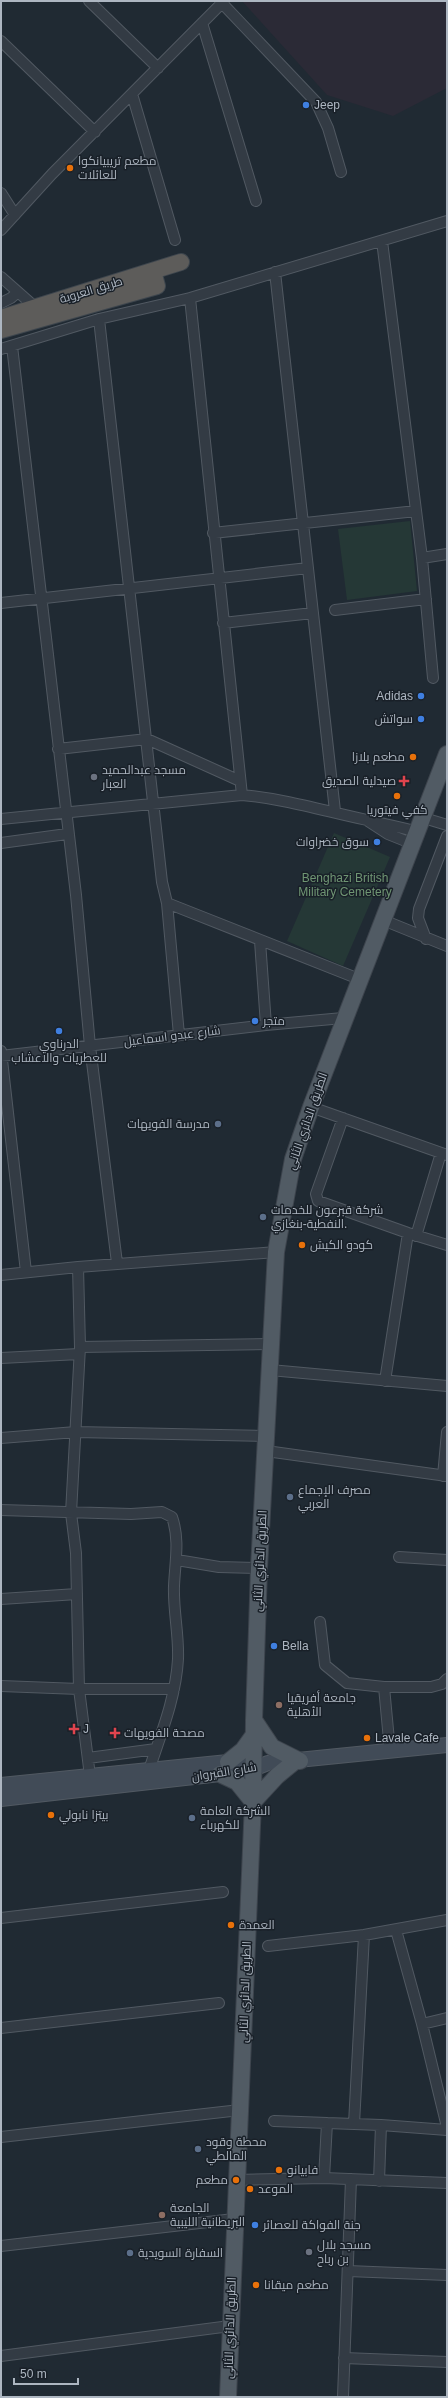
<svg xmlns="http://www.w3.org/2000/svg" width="448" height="2398" font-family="Arial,Cairo,sans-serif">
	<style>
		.medical { fill: #2b2a36 }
		.green { fill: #253836 }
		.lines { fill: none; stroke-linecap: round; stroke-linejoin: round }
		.minor-casing { stroke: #515962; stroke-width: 12 }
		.secondary-casing { stroke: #515962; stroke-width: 16 }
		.primary-casing { stroke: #3d444d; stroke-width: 18 }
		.trunk-casing { stroke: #3e464e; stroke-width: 18 }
		.minor { stroke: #333b44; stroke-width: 10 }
		.secondary { stroke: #414b57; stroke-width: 14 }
		.primary { stroke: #515b64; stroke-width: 16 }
		.trunk { stroke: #5d5c5a; stroke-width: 16 }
		.shop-dot { fill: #3f7fe0; stroke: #192028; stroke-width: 1.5 }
		.food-dot { fill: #e8710a; stroke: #192028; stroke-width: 1.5 }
		.worship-dot { fill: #6b7280; stroke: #192028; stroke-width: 1.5 }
		.health-dot { fill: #e0444e; stroke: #192028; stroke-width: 1.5 }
		.service-dot { fill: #5c6f8a; stroke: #192028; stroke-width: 1.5 }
		.education-dot { fill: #8d6e63; stroke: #192028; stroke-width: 1.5 }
		.labels { text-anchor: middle; stroke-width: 3; stroke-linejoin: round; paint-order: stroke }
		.poi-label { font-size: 12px; fill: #adb6c1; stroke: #192028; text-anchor: start }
		.street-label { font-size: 12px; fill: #adb6c1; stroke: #192028 }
		.park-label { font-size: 12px; fill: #6f9573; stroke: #192028 }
	</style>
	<rect width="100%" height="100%" fill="#202a33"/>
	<path class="medical" d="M 242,1 L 447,1 L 447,88 L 393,116 L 327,95 Z"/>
	<path class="green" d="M 410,521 L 417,591 L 347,600 L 338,529 Z
		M 334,833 L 390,857 L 343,966 L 287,941 Z"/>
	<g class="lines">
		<defs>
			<path id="minor" d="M 89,1 L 158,68
				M 220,1 L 316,102 L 328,128 L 341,172
				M 202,23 L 256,201
				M 1,41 L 95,132
				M 132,94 L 175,240
				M 1,193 L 15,215
				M 1,230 L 52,174 L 224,1
				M 382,241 L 422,558 L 433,678
				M 275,272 L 335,811
				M 1,277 L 35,307
				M 190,298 L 242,795
				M 1,303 L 11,298 L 18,292
				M 99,319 L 162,882 L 167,903 L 179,1035
				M 12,346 L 76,895 L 90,1046 L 117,1263
				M 1,349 L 99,319 L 190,298 L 447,221
				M 213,533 L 416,511
				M 422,558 L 447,554
				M 1,603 L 308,568
				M 335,610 L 426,599
				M 223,623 L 313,613
				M 58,749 L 147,739 L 240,781
				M 424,818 L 447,825
				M 1,819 L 242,795 C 286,799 324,811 367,820 C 384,824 401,827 418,832
				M 368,821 L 388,834 L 413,844
				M 1,843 L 67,834
				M 167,903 L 359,979
				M 383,920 L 447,946
				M 426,939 L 418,918 L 419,909 L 447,836
				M 260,941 L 266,1025
				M 1,1051 L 26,1272
				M 1,1056 L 266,1025 L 343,1018
				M 311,1107 L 447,1155
				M 343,1118 L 316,1194 L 318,1201 L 408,1233 L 447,1245
				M 416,1236 L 441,1153
				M 78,1267 L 80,1347 L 71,1513 L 76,1553 L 79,1689 L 90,1776
				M 1,1275 L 78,1267 L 276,1252
				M 80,1347 L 271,1344
				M 1,1358 L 79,1354
				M 270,1370 L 447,1386
				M 385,1381 L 408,1233
				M 1,1438 L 76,1432 L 266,1436
				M 266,1451 L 447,1476
				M 443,1476 L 447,1432
				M 1,1510 L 131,1514 L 162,1512 L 172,1517 C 180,1540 175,1562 174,1586 C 173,1610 179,1634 178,1659 C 176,1697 161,1734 149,1770
				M 399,1557 L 447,1560
				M 177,1560 L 219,1567 L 259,1568
				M 1,1599 L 77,1594
				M 320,1622 L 325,1665 L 347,1683 L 384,1687 L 431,1687 L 442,1684 L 447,1679
				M 1,1686 L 79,1689 L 174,1689
				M 384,1687 L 390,1751
				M 88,1758 L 156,1749
				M 1,1918 L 223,1892
				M 396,1930 L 422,2024 L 447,2127
				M 268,1946 L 364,1935 L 447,1920
				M 422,2024 L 447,2018
				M 1,2028 L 219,2003
				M 274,2121 L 327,2123
				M 354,2124 L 364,1935
				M 381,2125 L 447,2130
				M 1,2137 L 240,2110
				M 324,2178 L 327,2123 L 381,2125 L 379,2181
				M 236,2180 L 324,2178 L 447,2183
				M 1,2246 L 234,2219
				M 348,2271 L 447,2275
				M 1,2356 L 230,2326
				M 344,2358 L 447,2362
				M 343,2397 L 351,2179"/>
			<path id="secondary" d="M 1,1785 L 238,1761
				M 1,1799 L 220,1774 L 253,1769 L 268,1763 L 447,1745"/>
			<path id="primary" d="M 254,1720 L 272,1747 L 300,1761
				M 228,1762 L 243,1750 L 253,1736
				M 220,1774 L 237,1782 L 253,1802 L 277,1776 L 294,1762
				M 228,2397 L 253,1802 L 254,1720 L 259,1568 L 276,1252 L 293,1159 L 311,1107 L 447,754"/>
			<path id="trunk" d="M 1,318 L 181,262
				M 1,330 L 157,286 L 153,271"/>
		</defs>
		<use href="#minor" class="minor-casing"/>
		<use href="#secondary" class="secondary-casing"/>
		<use href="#primary" class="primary-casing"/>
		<use href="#trunk" class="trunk-casing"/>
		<use href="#minor" class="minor"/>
		<use href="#secondary" class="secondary"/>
		<use href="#primary" class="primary"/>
		<use href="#trunk" class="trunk"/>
	</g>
	<g class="shop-dot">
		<circle cx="306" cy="105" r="4"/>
		<circle cx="421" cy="696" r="4"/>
		<circle cx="421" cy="719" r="4"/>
		<circle cx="377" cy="842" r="4"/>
		<circle cx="255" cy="1021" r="4"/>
		<circle cx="59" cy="1031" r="4"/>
		<circle cx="274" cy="1646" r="4"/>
		<circle cx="255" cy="2225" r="4"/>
	</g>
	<g class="food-dot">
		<circle cx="70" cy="168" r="4"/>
		<circle cx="413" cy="757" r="4"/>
		<circle cx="397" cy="796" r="4"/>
		<circle cx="302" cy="1245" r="4"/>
		<circle cx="367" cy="1738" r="4"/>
		<circle cx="51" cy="1815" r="4"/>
		<circle cx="231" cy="1925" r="4"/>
		<circle cx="279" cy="2170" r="4"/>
		<circle cx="236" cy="2180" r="4"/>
		<circle cx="250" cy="2189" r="4"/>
		<circle cx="256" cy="2285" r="4"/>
	</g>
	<g class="worship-dot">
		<circle cx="94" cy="777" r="4"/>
		<circle cx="309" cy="2252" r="4"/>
	</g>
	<g class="health-dot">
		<path d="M402 775h4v4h4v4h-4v4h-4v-4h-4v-4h4z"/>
		<path d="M72 1723h4v4h4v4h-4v4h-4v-4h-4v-4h4z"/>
		<path d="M113 1727h4v4h4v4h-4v4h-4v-4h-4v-4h4z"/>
	</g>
	<g class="service-dot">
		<circle cx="218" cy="1124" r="4"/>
		<circle cx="263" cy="1217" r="4"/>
		<circle cx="290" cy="1497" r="4"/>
		<circle cx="192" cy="1818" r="4"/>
		<circle cx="198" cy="2149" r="4"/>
		<circle cx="130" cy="2253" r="4"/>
	</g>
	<g class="education-dot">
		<circle cx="279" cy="1705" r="4"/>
		<circle cx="162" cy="2215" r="4"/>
	</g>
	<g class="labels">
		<g class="poi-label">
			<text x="314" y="109">Jeep</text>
			<text x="78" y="165">مطعم تريبيانكوا<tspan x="78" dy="14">للعائلات</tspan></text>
			<text x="413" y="700" text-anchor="end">Adidas</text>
			<text x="413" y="723" text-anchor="end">سواتش</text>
			<text x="405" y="761" text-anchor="end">مطعم بلازا</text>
			<text x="102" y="774">مسجد عبدالحميد<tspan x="102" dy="14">العبار</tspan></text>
			<text x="396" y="785" text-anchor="end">صيدلية الصديق</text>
			<text x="397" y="814" text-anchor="middle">كفي فيتوريا</text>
			<text x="369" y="846" text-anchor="end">سوق خضراوات</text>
			<text x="263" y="1025">متجر</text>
			<text x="59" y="1048" text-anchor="middle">الدرناوي<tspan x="59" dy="14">للعطريات والاعشاب</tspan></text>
			<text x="210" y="1128" text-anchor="end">مدرسة الفويهات</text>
			<text x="271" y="1214">شركة قبرعون للخدمات<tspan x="271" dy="14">النفطية-بنغازي.</tspan></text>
			<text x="310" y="1249">كودو الكيش</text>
			<text x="298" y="1494">مصرف الإجماع<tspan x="298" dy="14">العربي</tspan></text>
			<text x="282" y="1650">Bella</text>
			<text x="287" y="1702">جامعة أفريقيا<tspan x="287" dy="14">الأهلية</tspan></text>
			<text x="83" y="1733">J</text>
			<text x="124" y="1737">مصحة الفويهات</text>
			<text x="375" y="1742">Lavale Cafe</text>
			<text x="200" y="1815">الشركة العامة<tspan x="200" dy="14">للكهرباء</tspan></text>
			<text x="59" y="1819">بيتزا نابولي</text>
			<text x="239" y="1929">العمدة</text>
			<text x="206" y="2146">محطة وقود<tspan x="206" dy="14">المالطي</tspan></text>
			<text x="287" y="2174">فابيانو</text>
			<text x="228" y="2184" text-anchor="end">مطعم</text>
			<text x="258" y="2193">الموعد</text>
			<text x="170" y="2212">الجامعة<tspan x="170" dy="14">البريطانية الليبية</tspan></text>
			<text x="263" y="2229">جنة الفواكة للعصائر</text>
			<text x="317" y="2249">مسجد بلال<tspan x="317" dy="14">بن رباح</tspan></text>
			<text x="138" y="2257">السفارة السويدية</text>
			<text x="264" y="2289">مطعم ميقانا</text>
		</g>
		<g class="street-label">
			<text transform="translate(91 290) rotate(-17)" y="4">طريق العروبة</text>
			<text transform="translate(172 1036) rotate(-7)" y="4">شارع عبدو اسماعيل</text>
			<text transform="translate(307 1121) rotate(-71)" y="4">الطريق الدائري الثاني</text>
			<text transform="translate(260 1561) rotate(-87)" y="4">الطريق الدائري الثاني</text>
			<text transform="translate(224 1772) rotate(-9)" y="4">شارع القيروان</text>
			<text transform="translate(245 1992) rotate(-88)" y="4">الطريق الدائري الثاني</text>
			<text transform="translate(230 2328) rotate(-88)" y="4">الطريق الدائري الثاني</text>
		</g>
		<g class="park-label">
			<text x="345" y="882">Benghazi British<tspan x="345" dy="14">Military Cemetery</tspan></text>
		</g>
	</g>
	<rect width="448" height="2398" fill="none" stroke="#adb6c1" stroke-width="4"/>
	<path d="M14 2378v6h64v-6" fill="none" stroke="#adb6c1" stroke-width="2"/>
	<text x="20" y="2378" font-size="12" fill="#adb6c1" stroke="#192028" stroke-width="3" paint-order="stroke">50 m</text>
</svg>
